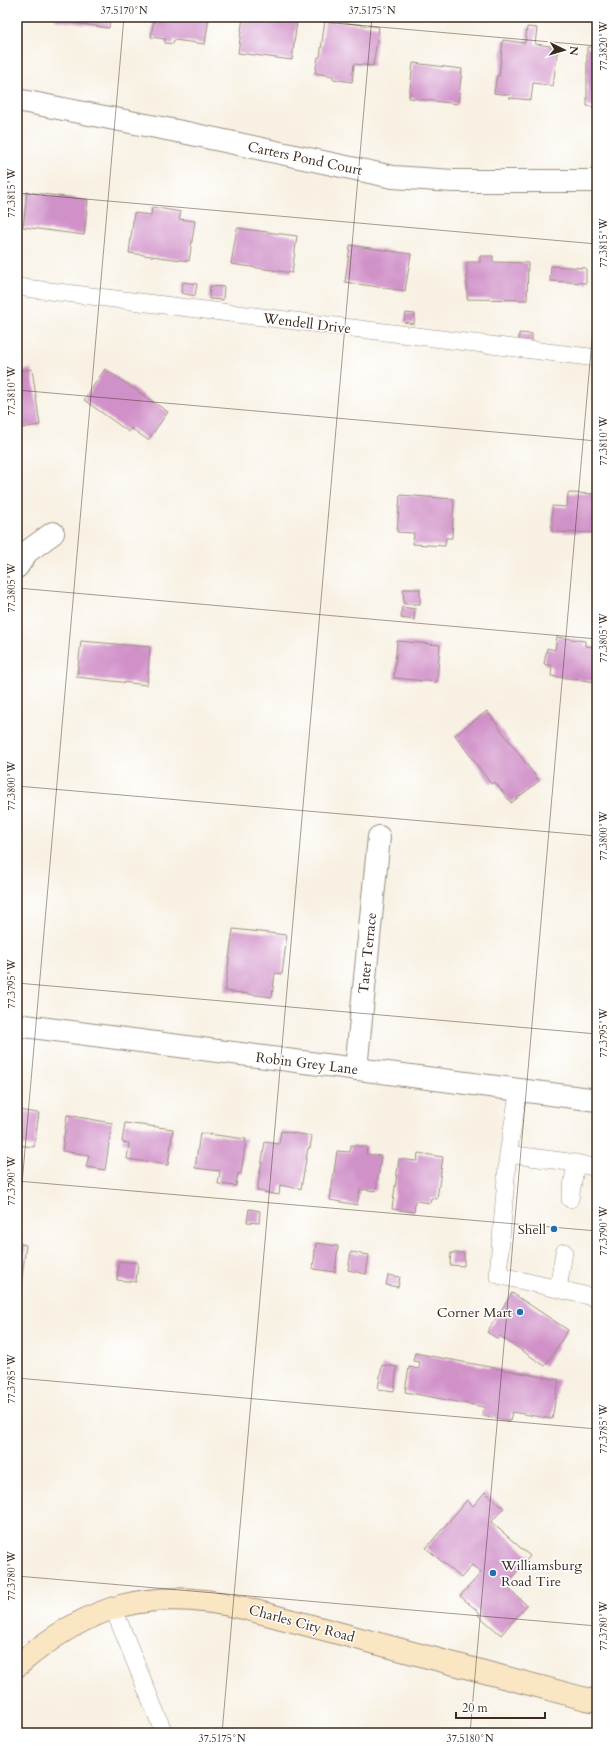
<svg xmlns="http://www.w3.org/2000/svg" width="614" height="1750" font-family="Cardo,serif">
	<style>
		.building { fill: #d091c8 }
		.lines { fill: none; stroke-linecap: round; stroke-linejoin: round }
		.service-casing { stroke: #9a8e80; stroke-width: 18 }
		.minor-casing { stroke: #9a8e80; stroke-width: 24 }
		.secondary-casing { stroke: #9a8e80; stroke-width: 24 }
		.service { stroke: #fff; stroke-width: 17 }
		.minor { stroke: #fff; stroke-width: 22 }
		.secondary { stroke: #fbe6c4; stroke-width: 22 }
		.ticks { fill: none; stroke: #3b2a1e; stroke-width: 1; stroke-opacity: 0.45 }
		.poi-dot { fill: #1f6fb2; stroke: #fff; stroke-width: 1.5 }
		.labels { text-anchor: middle; stroke-width: 3; stroke-linejoin: round; paint-order: stroke }
		.street-label { font-size: 14px; fill: #3b2a1e; stroke: #fff }
		.poi-label { font-size: 14px; fill: #3b2a1e; stroke: #fff; text-anchor: end }
		.neatline { fill: none; stroke: #3b2a1e; stroke-width: 1.5 }
		.ticks-label { font-size: 10px; text-anchor: middle; fill: #3b2a1e }
	</style>
	<rect width="100%" height="100%" fill="#fff"/>
	<filter id="ink" filterUnits="userSpaceOnUse"><feTurbulence type="fractalNoise" baseFrequency=".025" numOctaves="2"/><feDisplacementMap in="SourceGraphic" scale="8" xChannelSelector="R" yChannelSelector="G"/><feConvolveMatrix kernelMatrix="1 2 1 2 8 2 1 2 1" color-interpolation-filters="sRGB"/></filter>
	<filter id="wash" filterUnits="userSpaceOnUse"><feTurbulence type="fractalNoise" baseFrequency=".012" numOctaves="4" result="noise"/><feDisplacementMap in="SourceGraphic" scale="16" xChannelSelector="R" yChannelSelector="G"/><feGaussianBlur stdDeviation="0.9" result="paint"/><feColorMatrix in="noise" values="0 0 0 0 0 0 0 0 0 0 0 0 0 0 0 0 0 1.4 0 .05"/><feComposite in="paint" operator="in"/></filter>
	<g filter="url(#wash)">
		<rect width="100%" height="100%" fill="#f8f1e3"/>
		<g id="blocks">
			<path class="building" d="M 55,17 L 110,17 L 109,28 L 55,20 Z
				M 154,17 L 209,17 L 205,44 L 174,40 L 173,44 L 165,43 L 165,39 L 151,37 Z
				M 243,17 L 265,17 L 297,21 L 292,60 L 238,53 Z
				M 325,20 L 379,27 L 373,66 L 354,64 L 352,82 L 333,79 L 333,76 L 315,73 L 318,57 L 320,57 Z
				M 527,27 L 537,28 L 535,44 L 558,47 L 553,86 L 533,83 L 531,100 L 509,98 L 510,95 L 494,93 L 497,75 L 499,76 L 503,40 L 525,43 Z
				M 587,47 L 597,47 L 597,107 L 587,106 Z
				M 413,63 L 462,69 L 458,104 L 409,98 Z
				M 27,192 L 88,200 L 84,235 L 23,227 Z
				M 152,207 L 181,212 L 179,219 L 195,221 L 189,261 L 129,253 L 134,213 L 151,215 Z
				M 237,228 L 297,236 L 292,273 L 231,264 Z
				M 350,245 L 411,254 L 405,291 L 345,282 Z
				M 480,256 L 493,256 L 493,262 L 528,263 L 527,300 L 467,299 L 467,262 L 480,262 Z
				M 551,266 L 586,268 L 586,283 L 550,281 Z
				M 183,282 L 197,284 L 195,296 L 181,293 Z
				M 210,286 L 224,287 L 223,300 L 209,299 Z
				M 406,313 L 415,314 L 414,324 L 404,322 Z
				M 519,333 L 532,334 L 532,344 L 519,344 Z
				M 32,369 L 40,425 L 21,428 L 17,420 L 17,371 Z
				M 105,369 L 168,412 L 148,440 L 131,428 L 129,432 L 84,400 Z
				M 568,493 L 597,494 L 597,533 L 552,532 L 552,506 L 567,507 Z
				M 400,495 L 454,499 L 452,538 L 446,538 L 445,546 L 413,544 L 414,533 L 397,532 Z
				M 403,589 L 420,589 L 420,604 L 404,604 Z
				M 402,607 L 415,609 L 414,620 L 401,618 Z
				M 557,637 L 585,641 L 585,646 L 597,647 L 597,682 L 551,676 L 552,666 L 544,664 L 547,648 L 555,650 Z
				M 81,641 L 150,647 L 147,685 L 77,677 Z
				M 397,641 L 440,645 L 437,682 L 394,678 Z
				M 487,711 L 539,781 L 511,803 L 495,782 L 491,784 L 455,735 Z
				M 233,929 L 287,935 L 282,974 L 275,973 L 272,997 L 225,991 Z
				M 17,1110 L 39,1113 L 34,1147 L 17,1145 Z
				M 67,1115 L 112,1123 L 105,1170 L 86,1167 L 89,1155 L 62,1151 Z
				M 125,1123 L 173,1129 L 168,1165 L 127,1159 L 129,1143 L 122,1142 Z
				M 281,1131 L 312,1136 L 310,1148 L 308,1148 L 301,1189 L 280,1185 L 279,1195 L 257,1191 L 265,1142 L 279,1144 Z
				M 200,1133 L 246,1139 L 241,1174 L 238,1173 L 236,1186 L 218,1184 L 220,1171 L 195,1168 Z
				M 351,1145 L 367,1147 L 366,1154 L 381,1156 L 376,1191 L 360,1189 L 357,1205 L 330,1200 L 337,1151 L 350,1152 Z
				M 418,1153 L 443,1157 L 437,1199 L 431,1198 L 430,1203 L 415,1201 L 414,1212 L 392,1209 L 399,1159 L 417,1161 Z
				M 249,1209 L 260,1211 L 259,1223 L 247,1222 Z
				M 17,1243 L 26,1245 L 21,1285 L 17,1284 Z
				M 316,1243 L 338,1246 L 335,1272 L 313,1269 Z
				M 351,1252 L 369,1255 L 366,1274 L 348,1270 Z
				M 451,1253 L 464,1253 L 464,1266 L 450,1265 Z
				M 119,1261 L 138,1263 L 136,1282 L 117,1280 Z
				M 388,1275 L 400,1277 L 398,1287 L 386,1285 Z
				M 512,1293 L 568,1330 L 545,1366 L 500,1336 L 498,1339 L 487,1332 Z
				M 415,1353 L 559,1380 L 552,1419 L 512,1412 L 510,1421 L 482,1415 L 484,1407 L 405,1392 L 409,1367 L 419,1369 L 420,1362 L 413,1361 Z
				M 382,1365 L 397,1367 L 394,1391 L 378,1389 Z
				M 485,1492 L 504,1508 L 491,1522 L 530,1556 L 505,1586 L 527,1605 L 501,1635 L 478,1615 L 480,1613 L 460,1596 L 481,1573 L 472,1565 L 461,1578 L 426,1548 L 467,1500 L 473,1506 Z"/>
		</g>
	</g>
	<g filter="url(#ink)">
		<use href="#blocks" fill-opacity="0" stroke="#9a8e80" stroke-width="1"/>
		<g class="lines">
			<defs>
				<path id="service" d="M 17,287 L 597,358
					M 508,1154 L 519,1089
					M 597,1168 L 576,1163 L 508,1154 L 498,1275 L 597,1298
					M 570,1199 L 576,1163
					M 558,1289 L 564,1252
					M 113,1607 L 164,1733"/>
				<path id="minor" d="M 17,100 L 187,133 L 393,177 L 453,181 L 597,181
					M 17,567 L 27,552 L 53,533
					M 17,1025 L 597,1100
					M 356,1069 L 379,837"/>
				<path id="secondary" d="M 17,1666 C 88,1604 152,1586 244,1608 L 586,1699 L 597,1701"/>
			</defs>
			<use href="#service" class="service-casing"/>
			<use href="#minor" class="minor-casing"/>
			<use href="#secondary" class="secondary-casing"/>
			<use href="#service" class="service"/>
			<use href="#minor" class="minor"/>
			<use href="#secondary" class="secondary"/>
		</g>
	</g>
	<path class="ticks" d="M 265,17 L 597,46M 17,193 L 597,244M 17,390 L 597,441M 17,588 L 597,639M 17,786 L 597,836M 17,983 L 597,1034M 17,1181 L 597,1231M 17,1241 L 124,17M 17,1378 L 597,1429M 17,1576 L 597,1626M 222,1733 L 372,17M 470,1733 L 597,282"/>
	<g class="poi-dot">
		<circle cx="554" cy="1229" r="4"/>
		<circle cx="520" cy="1312" r="4"/>
		<circle cx="493" cy="1573" r="4"/>
	</g>
	<g class="labels">
		<g class="street-label">
			<text transform="translate(305 158) rotate(12)" y="5">Carters Pond Court</text>
			<text transform="translate(307 323) rotate(7)" y="5">Wendell Drive</text>
			<text transform="translate(367 953) rotate(-84)" y="5">Tater Terrace</text>
			<text transform="translate(307 1063) rotate(7)" y="5">Robin Grey Lane</text>
			<text transform="translate(302 1623) rotate(15)" y="5">Charles City Road</text>
		</g>
		<g class="poi-label">
			<text x="546" y="1234">Shell</text>
			<text x="512" y="1317">Corner Mart</text>
			<text x="501" y="1570" text-anchor="start">Williamsburg<tspan x="501" dy="16">Road Tire</tspan></text>
		</g>
	</g>
	<rect width="614" height="1750" fill="none" stroke="#fff" stroke-width="44"/>
	<g transform="translate(564 50) rotate(95)" stroke="#ffffff" stroke-width="3" paint-order="stroke">
	<path d="M0-3L7 15L0 10L-7 15Z" fill="#3b2a1e"/>
	<text y="-6" font-size="11" font-weight="bold" text-anchor="middle" fill="#3b2a1e">N</text>
	</g>
	<path d="M456 1712v6h89v-6" fill="none" stroke="#3b2a1e" stroke-width="2"/>
	<text x="462" y="1712" font-size="12" fill="#3b2a1e" stroke="#ffffff" stroke-width="3" paint-order="stroke">20 m</text>
	<rect x="22" y="22" width="570" height="1706" class="neatline"/>
	<g class="ticks-label">
		<text x="124" y="14">37.5170°N</text>
		<text x="372" y="14">37.5175°N</text>
		<text transform="translate(603 46) rotate(-90)" y="4">77.3820°W</text>
		<text transform="translate(11 193) rotate(-90)" y="4">77.3815°W</text>
		<text transform="translate(603 243) rotate(-90)" y="4">77.3815°W</text>
		<text transform="translate(11 391) rotate(-90)" y="4">77.3810°W</text>
		<text transform="translate(603 441) rotate(-90)" y="4">77.3810°W</text>
		<text transform="translate(11 588) rotate(-90)" y="4">77.3805°W</text>
		<text transform="translate(603 638) rotate(-90)" y="4">77.3805°W</text>
		<text transform="translate(11 786) rotate(-90)" y="4">77.3800°W</text>
		<text transform="translate(603 836) rotate(-90)" y="4">77.3800°W</text>
		<text transform="translate(11 984) rotate(-90)" y="4">77.3795°W</text>
		<text transform="translate(603 1033) rotate(-90)" y="4">77.3795°W</text>
		<text transform="translate(11 1181) rotate(-90)" y="4">77.3790°W</text>
		<text transform="translate(603 1231) rotate(-90)" y="4">77.3790°W</text>
		<text transform="translate(11 1379) rotate(-90)" y="4">77.3785°W</text>
		<text transform="translate(603 1429) rotate(-90)" y="4">77.3785°W</text>
		<text transform="translate(11 1576) rotate(-90)" y="4">77.3780°W</text>
		<text transform="translate(603 1626) rotate(-90)" y="4">77.3780°W</text>
		<text x="222" y="1742">37.5175°N</text>
		<text x="470" y="1742">37.5180°N</text>
	</g>
</svg>
